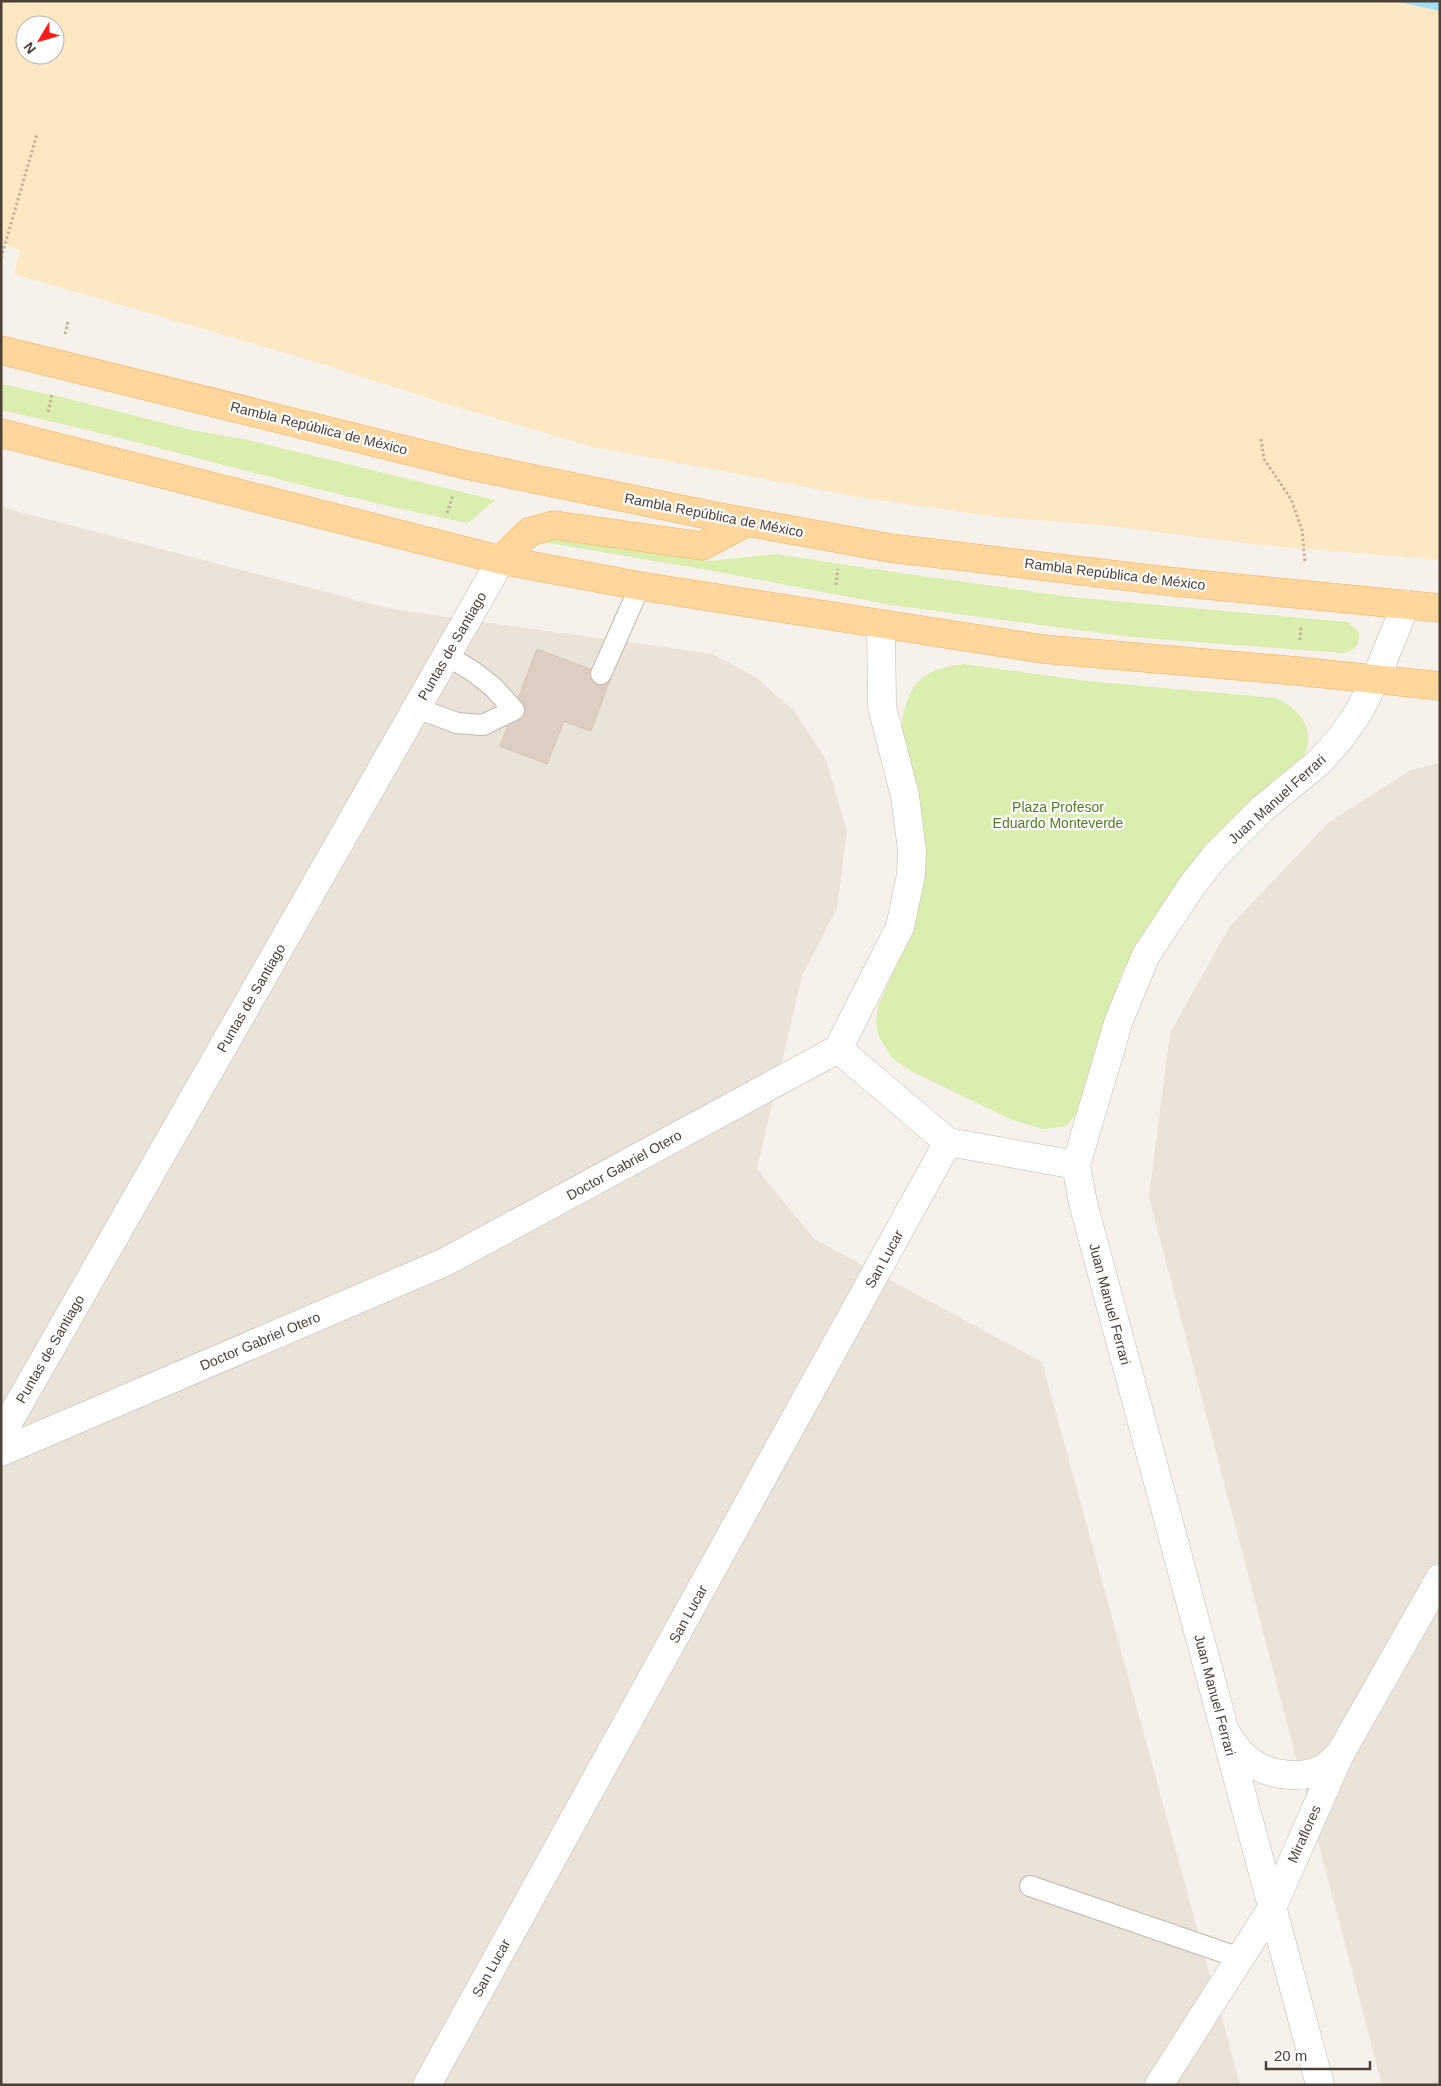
<svg xmlns="http://www.w3.org/2000/svg" width="1441" height="2086" font-family="Arial,sans-serif">
	<style>
		.residential { fill: #ebe2d8 }
		.green { fill: #daeeb0 }
		.sand { fill: #fce9c4; fill-rule: evenodd }
		.water { fill: #a2dff7 }
		.building { fill: #dccec1; stroke: #d5c2b1 }
		.lines { fill: none; stroke-linecap: round; stroke-linejoin: round }
		.service-casing { stroke: #c3b8ac; stroke-width: 22 }
		.minor-casing { stroke: #c3b8ac; stroke-width: 29 }
		.primary-casing { stroke: #efb260; stroke-width: 29 }
		.path { stroke: #c6b29b; stroke-width: 3; stroke-dasharray: 2.5 2.5; stroke-linecap: butt }
		.service { stroke: #fff; stroke-width: 20 }
		.minor { stroke: #fff; stroke-width: 28 }
		.primary { stroke: #ffd69b; stroke-width: 28 }
		.labels { text-anchor: middle; stroke-width: 4.5; stroke-linejoin: round; paint-order: stroke }
		.street-label { font-size: 14px; fill: #4c4137; stroke: #fff }
		.park-label { font-size: 14px; fill: #517e22; stroke: #fff }
	</style>
	<rect width="100%" height="100%" fill="#f6f1ea"/>
	<path class="residential" d="M 1,507 L 391,609 L 712,654 L 756,677 L 795,712 L 826,760 L 847,831 L 837,908 L 802,976 L 757,1169 L 814,1239 L 1042,1362 L 1240,2085 L 1,2085 Z
		M 1440,763 L 1440,2085 L 1382,2085 L 1149,1197 L 1170,1033 L 1230,926 L 1328,823 L 1411,770 Z"/>
	<path class="green" d="M 1,384 L 61,397 L 191,430 L 248,440 L 495,500 L 468,523 C 311,492 158,444 1,410 Z
		M 544,536 L 710,561 L 775,554 L 894,572 L 1071,597 L 1348,622 L 1359,632 C 1360,646 1355,651 1342,653 L 1131,637 L 891,605 L 708,570 L 537,541 Z
		M 964,664 L 1087,681 L 1275,698 C 1306,711 1319,737 1298,766 L 1176,884 L 1123,970 L 1098,1039 L 1086,1100 L 1081,1109 L 1066,1126 L 1042,1129 L 1010,1119 L 911,1071 L 892,1058 L 879,1037 L 876,1023 L 878,1006 L 913,929 L 906,755 C 905,746 901,736 902,727 C 902,711 911,683 926,675 C 938,668 952,666 964,664 Z"/>
	<path class="sand" d="M 1,1 L 1394,1 L 1440,11 L 1440,560 L 1261,545 L 1111,526 L 998,517 L 864,498 L 589,446 L 443,403 L 319,363 L 14,274 L 20,250 L 1,244 ZM 25,25 L 55,25 L 55,55 L 25,55 Z"/>
	<path class="water" d="M 1394,1 L 1440,1 L 1440,11 Z"/>
	<path class="building" d="M 537,649 L 611,677 L 591,731 L 564,721 L 547,764 L 500,746 Z"/>
	<g class="lines">
		<defs>
			<path id="service" d="M 601,674 L 640,586
				M 416,708 L 457,723 L 483,725 L 514,710 L 493,687 L 474,672 L 446,655
				M 1030,1886 L 1240,1958"/>
			<path id="minor" d="M 838,1049 L 948,1142 L 1076,1165
				M 1,1435 L 501,560
				M 1,1452 L 445,1262 L 838,1049 L 900,927 L 911,875 L 912,850 L 905,796 L 882,707 L 881,625
				M 1228,1736 C 1235,1747 1243,1757 1254,1764 C 1272,1776 1303,1779 1322,1769 C 1329,1766 1335,1758 1340,1754
				M 427,2085 L 948,1142
				M 1159,2085 L 1272,1908 L 1340,1754 L 1440,1578
				M 1320,2085 L 1083,1203 L 1076,1165 L 1119,1020 L 1146,955 L 1193,884 L 1216,855 L 1262,809 L 1318,763 L 1339,740 L 1358,713 L 1376,678 L 1406,604"/>
			<path id="primary" d="M 1,350 L 462,464 L 714,516 L 841,539 L 890,548 L 1175,582 L 1440,608
				M 1,433 L 501,560 L 640,586 L 1043,649 L 1297,671 L 1440,686
				M 501,560 L 529,532 L 554,525 L 702,546 L 747,522"/>
		</defs>
		<use href="#service" class="service-casing"/>
		<use href="#minor" class="minor-casing"/>
		<use href="#primary" class="primary-casing"/>
		<path class="path" d="M 1,258 L 37,134
			M 65,334 L 68,322
			M 48,412 L 52,394
			M 1261,439 L 1264,459 L 1291,499 L 1302,530 L 1305,563
			M 447,513 L 453,495
			M 836,585 L 838,569
			M 1300,640 L 1301,627"/>
		<use href="#service" class="service"/>
		<use href="#minor" class="minor"/>
		<use href="#primary" class="primary"/>
	</g>
	<g class="labels">
		<g class="street-label">
			<text transform="translate(319 428) rotate(14)" y="5">Rambla República de México</text>
			<text transform="translate(714 515) rotate(11)" y="5">Rambla República de México</text>
			<text transform="translate(1115 574) rotate(7)" y="5">Rambla República de México</text>
			<text transform="translate(452 646) rotate(-60)" y="5">Puntas de Santiago</text>
			<text transform="translate(1277 799) rotate(-42)" y="5">Juan Manuel Ferrari</text>
			<text transform="translate(251 998) rotate(-60)" y="5">Puntas de Santiago</text>
			<text transform="translate(624 1165) rotate(-29)" y="5">Doctor Gabriel Otero</text>
			<text transform="translate(884 1259) rotate(-61)" y="5">San Lucar</text>
			<text transform="translate(1110 1304) rotate(75)" y="5">Juan Manuel Ferrari</text>
			<text transform="translate(260 1341) rotate(-23)" y="5">Doctor Gabriel Otero</text>
			<text transform="translate(50 1349) rotate(-60)" y="5">Puntas de Santiago</text>
			<text transform="translate(688 1614) rotate(-61)" y="5">San Lucar</text>
			<text transform="translate(1215 1695) rotate(75)" y="5">Juan Manuel Ferrari</text>
			<text transform="translate(1304 1834) rotate(-66)" y="5">Miraflores</text>
			<text transform="translate(491 1968) rotate(-61)" y="5">San Lucar</text>
		</g>
		<g class="park-label">
			<text x="1058" y="812">Plaza Profesor<tspan x="1058" dy="16">Eduardo Monteverde</tspan></text>
		</g>
	</g>
	<rect width="1441" height="2086" fill="none" stroke="#4c4137" stroke-width="5"/>
	<g transform="translate(40 40) rotate(232)"><circle r="24" fill="#ffffff" stroke="#b7b3af"/>
	<path d="M0-4L9 19L0 12L-9 19Z" fill="#ff1e19"/>
	<text y="-8" font-size="14" font-weight="bold" text-anchor="middle" fill="#4c4137">N</text>
	</g>
	<path d="M1266 2061v8h104v-8" fill="none" stroke="#4c4137" stroke-width="2.5"/>
	<text x="1274" y="2061" font-size="15" fill="#4c4137" stroke="#ffffff" stroke-width="4" paint-order="stroke">20 m</text>
</svg>
